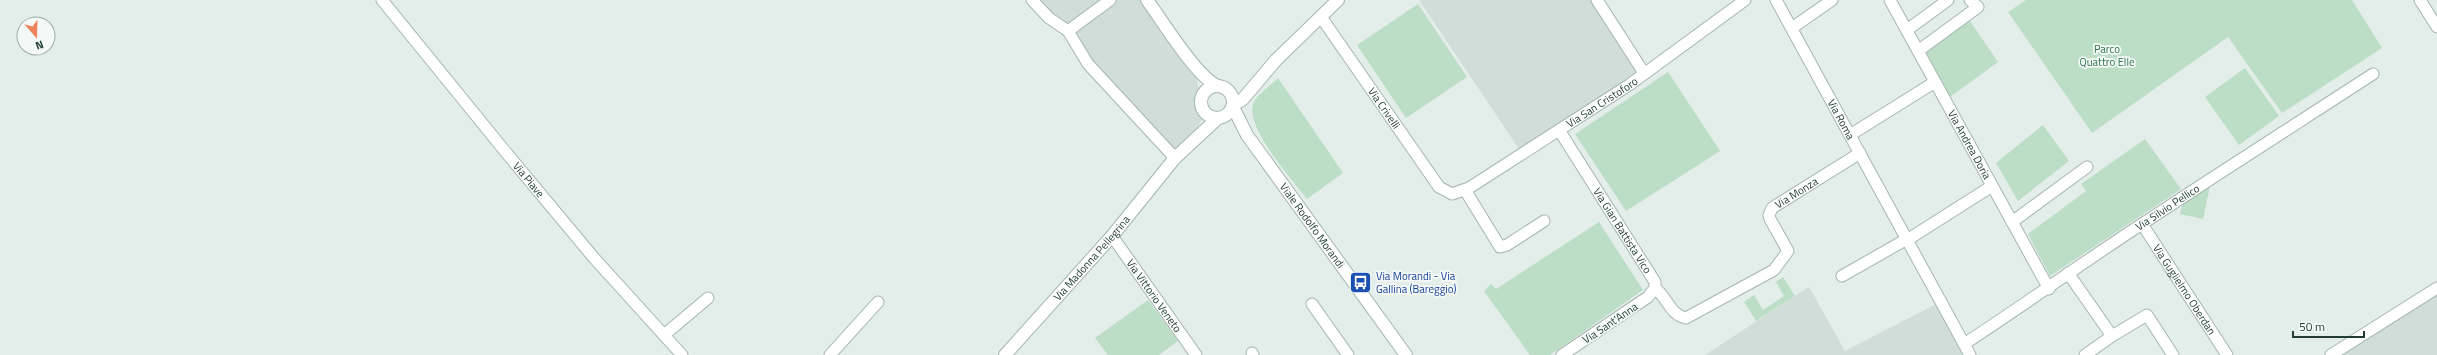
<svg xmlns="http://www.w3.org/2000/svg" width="2437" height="355" font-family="'Titillium Web',sans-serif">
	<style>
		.built { fill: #d1ddd8 }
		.green { fill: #bcdec6 }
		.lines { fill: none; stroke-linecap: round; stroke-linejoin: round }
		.minor-casing { stroke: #a6b5b0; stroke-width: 13 }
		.tertiary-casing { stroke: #a6b5b0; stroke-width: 14 }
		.minor { stroke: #fff; stroke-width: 11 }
		.tertiary { stroke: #fff; stroke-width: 12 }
		.labels { text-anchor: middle; stroke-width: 3.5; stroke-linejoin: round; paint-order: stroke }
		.park-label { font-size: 11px; fill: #2d754a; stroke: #f4f9f7 }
		.street-label { font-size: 11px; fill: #233e37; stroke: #f4f9f7 }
		.transit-label { font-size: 11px; fill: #164399; stroke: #f4f9f7; text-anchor: start }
	</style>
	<rect width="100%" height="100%" fill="#e3ede9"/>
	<path class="built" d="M 1035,0 L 1146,0 L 1193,67 L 1197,78 L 1202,119 L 1195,135 L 1175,155 Z
		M 1419,0 L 1592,0 L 1639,72 L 1519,149 Z
		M 1809,287 L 1845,351 L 1946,299 L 1977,355 L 1705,355 Z
		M 2437,294 L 2437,355 L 2341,355 Z"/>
	<path class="green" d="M 2026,0 L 2352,0 L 2382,48 L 2282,113 L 2228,37 L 2092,133 L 2008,12 Z
		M 1418,4 L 1467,77 L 1406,118 L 1357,45 Z
		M 1968,18 L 1998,62 L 1950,97 L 1925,50 Z
		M 2245,68 L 2279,116 L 2239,145 L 2205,97 Z
		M 1668,72 L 1720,151 L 1626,211 L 1575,134 Z
		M 1278,78 L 1343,173 L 1307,199 C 1293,180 1242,125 1254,102 C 1258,94 1271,85 1278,78 Z
		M 2043,125 L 2069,161 L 2018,201 L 1996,163 Z
		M 2145,139 L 2181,189 L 2050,276 L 2028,234 L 2086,191 L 2081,184 Z
		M 2210,186 L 2203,219 L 2180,214 L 2183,203 Z
		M 1599,222 L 1643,290 L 1550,355 L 1530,355 L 1484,291 L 1491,284 L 1496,289 Z
		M 1783,277 L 1795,296 L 1756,321 L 1744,302 L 1754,295 L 1763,310 L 1784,296 L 1776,282 Z
		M 1148,300 L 1178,341 L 1159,355 L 1108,355 L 1095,338 Z"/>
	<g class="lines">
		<defs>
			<g id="minor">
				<path id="s1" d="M 382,0 L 504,150 L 594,258 L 682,355"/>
				<path d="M 1032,0 L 1049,18 L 1068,31 L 1088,64 L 1175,158"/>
				<path d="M 1597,0 L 1644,73"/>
				<path id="s2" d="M 1776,0 L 1970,355"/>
				<path id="s3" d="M 1890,0 L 2049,289"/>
				<path d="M 2420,0 L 2437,27"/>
				<path id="s4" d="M 1321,17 L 1439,187 L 1452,194 L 1469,188 L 1629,85 L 1745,0"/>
				<path d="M 1792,28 L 1832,0"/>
				<path d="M 1907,30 L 1948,0"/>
				<path d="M 1068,31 L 1110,0"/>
				<path d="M 1918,51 L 1978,7 L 1970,0"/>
				<path id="s5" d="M 1559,130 L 1655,282 L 1655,288 L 1648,297 L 1562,355"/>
				<path d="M 1850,135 L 1935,82"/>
				<path d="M 1465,190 L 1500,247 L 1507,245 L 1544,221"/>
				<path d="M 2012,222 L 2087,167"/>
				<path id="s6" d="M 2142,224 L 2227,355"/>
				<path id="s7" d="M 1112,236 L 1196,355"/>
				<path d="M 1907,240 L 1992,186"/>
				<path d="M 2068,273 L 2112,336 L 2085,355"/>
				<path d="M 1842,276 L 1907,239"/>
				<path id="s8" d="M 1655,288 C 1667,297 1670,315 1686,318 L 1774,270 L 1788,251 L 1770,219 L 1769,215 L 1772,208 L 1860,153"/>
				<path d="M 1312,304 L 1348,355"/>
				<path d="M 664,335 L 708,298"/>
				<path d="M 2112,336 L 2147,315 L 2173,355"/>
				<path id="s9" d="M 1964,344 C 2024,305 2082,263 2142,224 C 2219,173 2296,124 2373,74"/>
				<path d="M 1252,353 L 1253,355"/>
				<path d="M 830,355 L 878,302"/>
				<path d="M 2331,355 L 2437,288"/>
			</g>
			<g id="tertiary">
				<path d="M 1147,0 C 1162,20 1197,78 1218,86"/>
				<circle cx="1217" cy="102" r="16"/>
				<path d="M 1233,105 L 1243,99 L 1276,60 L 1338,0"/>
				<path id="s10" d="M 1233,107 L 1247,135 L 1406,355"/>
				<path id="s11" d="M 1005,355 L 1112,236 L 1175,158 L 1218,118"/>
			</g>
		</defs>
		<use href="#minor" class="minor-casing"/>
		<use href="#tertiary" class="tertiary-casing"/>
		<use href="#minor" class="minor"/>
		<use href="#tertiary" class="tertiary"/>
	</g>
	<defs>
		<symbol id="bus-square" viewBox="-11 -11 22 22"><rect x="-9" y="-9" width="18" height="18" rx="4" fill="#1a4fb4" stroke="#f4f9f7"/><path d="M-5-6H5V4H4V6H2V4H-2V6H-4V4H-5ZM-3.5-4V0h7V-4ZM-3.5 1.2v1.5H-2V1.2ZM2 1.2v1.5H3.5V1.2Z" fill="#fff"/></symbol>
	</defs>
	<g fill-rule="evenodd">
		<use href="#bus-square" x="1348" y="270" width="25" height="25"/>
	</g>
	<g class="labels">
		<g class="park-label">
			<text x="2107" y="53">Parco<tspan x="2107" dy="13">Quattro Elle</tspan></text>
		</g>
		<g class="street-label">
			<text dy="4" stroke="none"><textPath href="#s4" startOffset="398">Via San Cristoforo</textPath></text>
			<text dy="4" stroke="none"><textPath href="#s4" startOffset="111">Via Crivelli</textPath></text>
			<text dy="4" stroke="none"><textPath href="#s2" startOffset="136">Via Roma</textPath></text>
			<text dy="4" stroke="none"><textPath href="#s3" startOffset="165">Via Andrea Doria</textPath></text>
			<text dy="4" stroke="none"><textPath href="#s1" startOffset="232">Via Piave</textPath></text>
			<text dy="4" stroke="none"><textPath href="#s8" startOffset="245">Via Monza</textPath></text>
			<text dy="4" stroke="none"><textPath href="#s9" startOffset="245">Via Silvio Pellico</textPath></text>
			<text dy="4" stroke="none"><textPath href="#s10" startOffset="143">Viale Rodolfo Morandi</textPath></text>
			<text dy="4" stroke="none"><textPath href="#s5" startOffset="119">Via Gian Battista Vico</textPath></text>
			<text dy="4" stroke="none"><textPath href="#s11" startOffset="130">Via Madonna Pellegrina</textPath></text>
			<text dy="4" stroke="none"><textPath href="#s6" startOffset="78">Via Guglielmo Oberdan</textPath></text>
			<text dy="4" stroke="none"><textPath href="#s7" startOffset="73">Via Vittorio Veneto</textPath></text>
			<text transform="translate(1610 323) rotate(-34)" y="4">Via Sant'Anna</text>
		</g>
		<g class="transit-label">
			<text x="1376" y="280">Via Morandi - Via<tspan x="1376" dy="13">Gallina (Bareggio)</tspan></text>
		</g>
	</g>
	<g transform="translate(36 36) rotate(160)"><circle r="19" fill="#f4f9f7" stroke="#a0aeaa"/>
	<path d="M0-3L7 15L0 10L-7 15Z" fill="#f1835d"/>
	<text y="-6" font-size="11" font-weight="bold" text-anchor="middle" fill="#233e37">N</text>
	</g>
	<path d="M2293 331v6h71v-6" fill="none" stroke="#233e37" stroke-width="2"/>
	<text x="2299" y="331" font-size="12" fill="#233e37" stroke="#f4f9f7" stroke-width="3" paint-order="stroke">50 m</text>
</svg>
